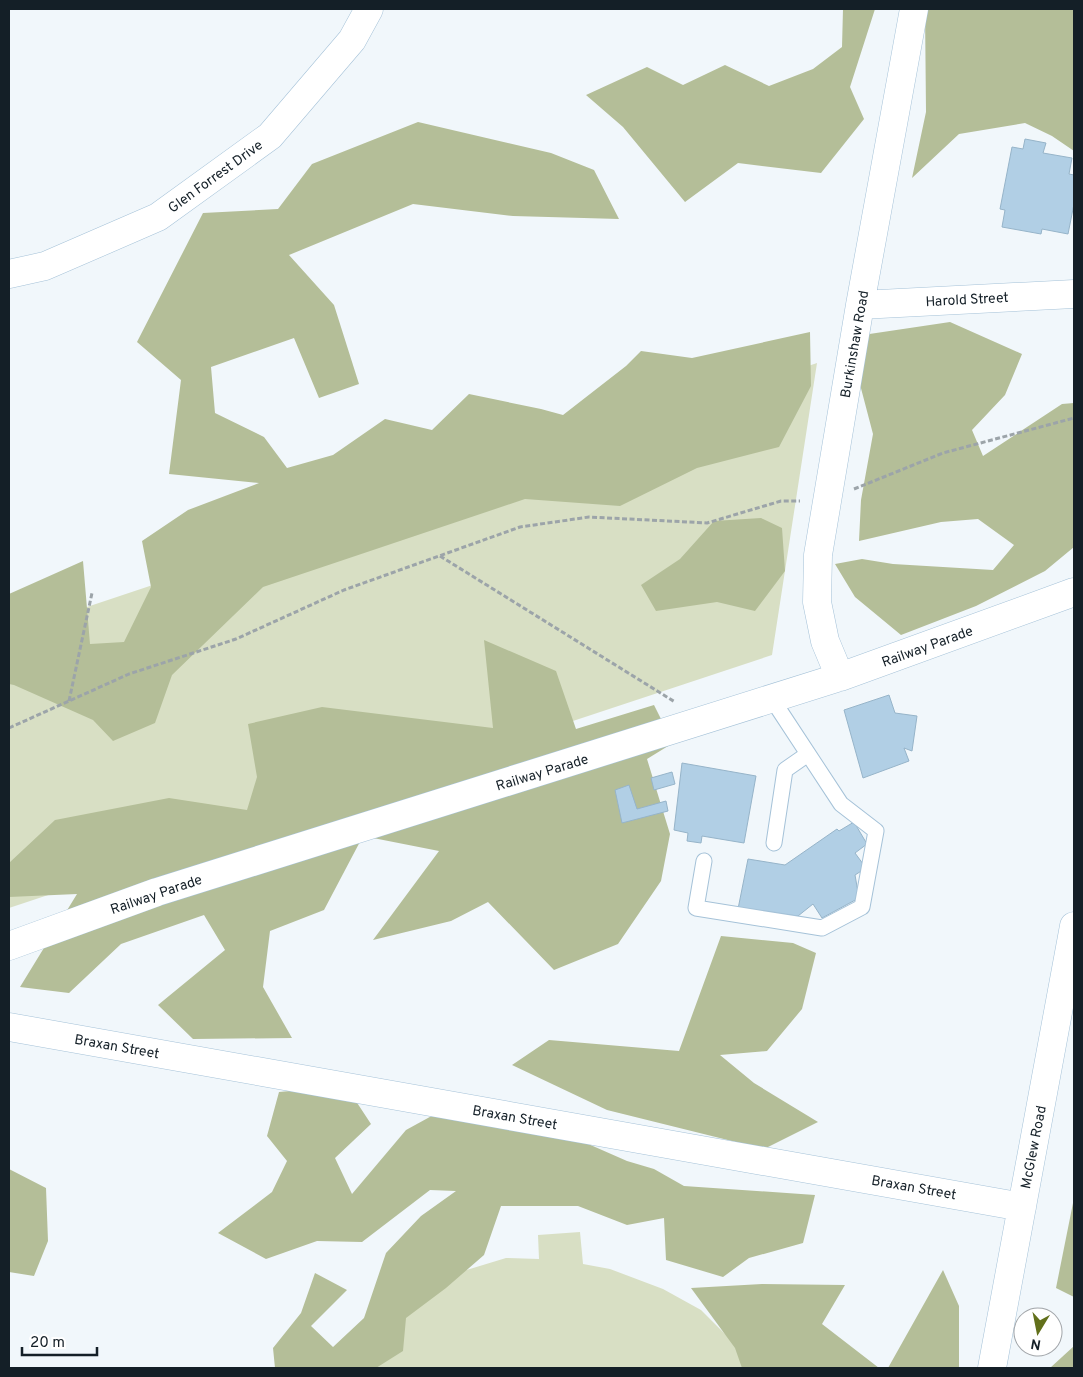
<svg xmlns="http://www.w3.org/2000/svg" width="1083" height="1377" font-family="Overpass,sans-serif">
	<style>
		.green { fill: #d8dfc4 }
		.forest { fill: #b4be98 }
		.building { fill: #b1cfe5; stroke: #96b4c9 }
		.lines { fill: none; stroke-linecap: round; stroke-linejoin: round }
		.service-casing { stroke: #a5c2d8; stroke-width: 17 }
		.minor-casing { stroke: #a5c2d8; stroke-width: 29 }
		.tertiary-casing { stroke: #a5c2d8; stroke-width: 29 }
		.path { stroke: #9ca4a9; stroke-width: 3; stroke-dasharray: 5 2.5; stroke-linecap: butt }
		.service { stroke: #fff; stroke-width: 15 }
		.minor { stroke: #fff; stroke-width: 28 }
		.tertiary { stroke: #fff; stroke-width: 28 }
		.labels { text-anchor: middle; stroke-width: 4; stroke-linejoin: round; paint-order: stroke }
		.street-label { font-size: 14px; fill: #141f27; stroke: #fff }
	</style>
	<rect width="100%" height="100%" fill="#f1f7fb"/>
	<path class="green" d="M 817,363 L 772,655 L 9,908 L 9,633 Z
		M 580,1232 L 583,1264 L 610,1269 L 663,1289 L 701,1310 L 735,1344 L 752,1368 L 356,1368 L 389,1327 L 460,1272 L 506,1258 L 539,1259 L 538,1235 Z"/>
	<path class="forest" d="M 843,9 L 875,9 L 850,87 L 864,119 L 821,173 L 738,163 L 685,202 L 623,127 L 586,95 L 647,67 L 683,85 L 725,65 L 769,86 L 813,69 L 842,47 Z
		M 925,9 L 1074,9 L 1074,151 L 1052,136 L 1025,123 L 959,134 L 912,178 L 926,112 Z
		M 418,122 L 551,153 L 594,170 L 619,219 L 513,216 L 413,204 L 289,255 L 334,305 L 359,384 L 319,398 L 294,338 L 211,367 L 215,413 L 264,437 L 287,468 L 333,455 L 385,419 L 432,430 L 469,394 L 541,409 L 563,415 L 626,366 L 641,351 L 692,358 L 810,332 L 811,386 L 779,447 L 697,468 L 620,506 L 525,499 L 263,587 L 172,675 L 155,723 L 113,741 L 93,720 L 14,685 L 9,684 L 9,594 L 83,561 L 90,644 L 124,642 L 151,587 L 142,541 L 188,510 L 259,483 L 169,474 L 181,380 L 137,342 L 203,213 L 278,209 L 312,164 Z
		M 950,322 L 1022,354 L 1005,395 L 972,430 L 983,456 L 1062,404 L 1074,403 L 1074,547 L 1045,571 L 976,606 L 901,635 L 855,597 L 835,564 L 862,559 L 893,564 L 993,570 L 1014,545 L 978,519 L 941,522 L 859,541 L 861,500 L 873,434 L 857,373 L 856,336 Z
		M 761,518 L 782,528 L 785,571 L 755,611 L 717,602 L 656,611 L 641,585 L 680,559 L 714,521 Z
		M 484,640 L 556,671 L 576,729 L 654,705 L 673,743 L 647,759 L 670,834 L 661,881 L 618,944 L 554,970 L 488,902 L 451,921 L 373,940 L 439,851 L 363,836 L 324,910 L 270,931 L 263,987 L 292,1038 L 193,1039 L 158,1005 L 225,950 L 204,915 L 121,944 L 69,993 L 20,987 L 77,894 L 9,897 L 9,863 L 55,820 L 169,798 L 247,810 L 257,777 L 248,724 L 322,707 L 493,728 Z
		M 721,936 L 793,943 L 816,953 L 802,1009 L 767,1051 L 720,1055 L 754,1083 L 818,1122 L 764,1149 L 607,1110 L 512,1065 L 549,1040 L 679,1051 Z
		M 346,1086 L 371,1124 L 335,1158 L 352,1194 L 406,1130 L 448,1107 L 586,1143 L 627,1161 L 654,1169 L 684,1186 L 815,1195 L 803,1243 L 749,1258 L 723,1277 L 666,1260 L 664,1218 L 627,1225 L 578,1206 L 501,1206 L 484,1255 L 446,1288 L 406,1318 L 403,1351 L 376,1368 L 275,1368 L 273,1348 L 301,1313 L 315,1273 L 347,1290 L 311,1326 L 333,1347 L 364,1318 L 386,1253 L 421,1216 L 456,1191 L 430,1190 L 362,1242 L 317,1241 L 266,1259 L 218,1233 L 272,1192 L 287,1161 L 267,1136 L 279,1092 Z
		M 9,1169 L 46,1188 L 48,1241 L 34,1276 L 9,1272 Z
		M 1074,1198 L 1074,1297 L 1056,1288 Z
		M 943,1270 L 959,1306 L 959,1368 L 888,1368 Z
		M 762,1284 L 845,1285 L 822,1324 L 879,1368 L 742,1368 L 735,1348 L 691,1288 Z
		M 1074,1346 L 1074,1368 L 1050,1368 Z"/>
	<path class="building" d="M 1025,139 L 1046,143 L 1043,153 L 1072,158 L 1069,174 L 1074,175 L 1074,204 L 1068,234 L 1042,229 L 1041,234 L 1002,227 L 1005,210 L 1000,209 L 1012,147 L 1023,149 Z
		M 889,695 L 895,713 L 917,716 L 912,751 L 904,748 L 909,761 L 863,778 L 844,710 Z
		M 682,763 L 756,776 L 744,843 L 702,836 L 701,843 L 687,841 L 688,833 L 674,830 Z
		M 672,772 L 675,784 L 654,790 L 651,778 Z
		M 629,785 L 637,809 L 666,801 L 668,811 L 622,823 L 615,790 Z
		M 854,822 L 867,844 L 855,853 L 866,868 L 855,875 L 859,898 L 822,918 L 813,904 L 798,916 L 738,909 L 748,859 L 785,865 L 837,829 L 839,831 Z"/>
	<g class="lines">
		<defs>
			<path id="service" d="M 774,843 L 785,770 L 808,754
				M 704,861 L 696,908 L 822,928 L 862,907 L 876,831 L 841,804 L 772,699"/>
			<path id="minor" d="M 860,305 L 1074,294
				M 840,677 L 825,641 L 817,602 L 818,555 L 860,305 L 914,9
				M 9,946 L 157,892 L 840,677 L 1074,592
				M 9,1027 L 1022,1207
				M 992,1368 L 1074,926"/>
			<path id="tertiary" d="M 9,274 L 45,266 L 158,217 L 270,136 L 352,40 L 369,9"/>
		</defs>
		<use href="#service" class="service-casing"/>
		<use href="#minor" class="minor-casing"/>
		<use href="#tertiary" class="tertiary-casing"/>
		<path class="path" d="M 854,489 L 943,453 L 1074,418
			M 440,556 L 675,702
			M 69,701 L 92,593
			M 9,728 L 129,674 L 236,639 L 344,590 L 520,527 L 589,517 L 707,523 L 781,501 L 800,501"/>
		<use href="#service" class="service"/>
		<use href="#minor" class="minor"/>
		<use href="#tertiary" class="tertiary"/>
	</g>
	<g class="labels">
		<g class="street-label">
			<text transform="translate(215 176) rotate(-36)" y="5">Glen Forrest Drive</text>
			<text transform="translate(967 299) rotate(-3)" y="5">Harold Street</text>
			<text transform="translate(854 344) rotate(-80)" y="5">Burkinshaw Road</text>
			<text transform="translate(927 646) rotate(-20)" y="5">Railway Parade</text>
			<text transform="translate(542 772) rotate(-17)" y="5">Railway Parade</text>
			<text transform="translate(156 894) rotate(-19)" y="5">Railway Parade</text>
			<text transform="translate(117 1046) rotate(10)" y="5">Braxan Street</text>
			<text transform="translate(515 1117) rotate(10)" y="5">Braxan Street</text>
			<text transform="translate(1033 1147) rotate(-79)" y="5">McGlew Road</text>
			<text transform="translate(914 1187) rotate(10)" y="5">Braxan Street</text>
		</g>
	</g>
	<rect width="1083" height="1377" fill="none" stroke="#141f27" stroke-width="20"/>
	<g transform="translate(1038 1332) rotate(190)"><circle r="24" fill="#ffffff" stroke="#a1a5a9"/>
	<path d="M0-4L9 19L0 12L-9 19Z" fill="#62701b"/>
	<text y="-8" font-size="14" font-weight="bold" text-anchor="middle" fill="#141f27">N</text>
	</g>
	<path d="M22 1347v8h75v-8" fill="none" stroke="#141f27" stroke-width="2.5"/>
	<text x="30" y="1347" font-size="15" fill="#141f27" stroke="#ffffff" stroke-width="4" paint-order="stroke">20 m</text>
</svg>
